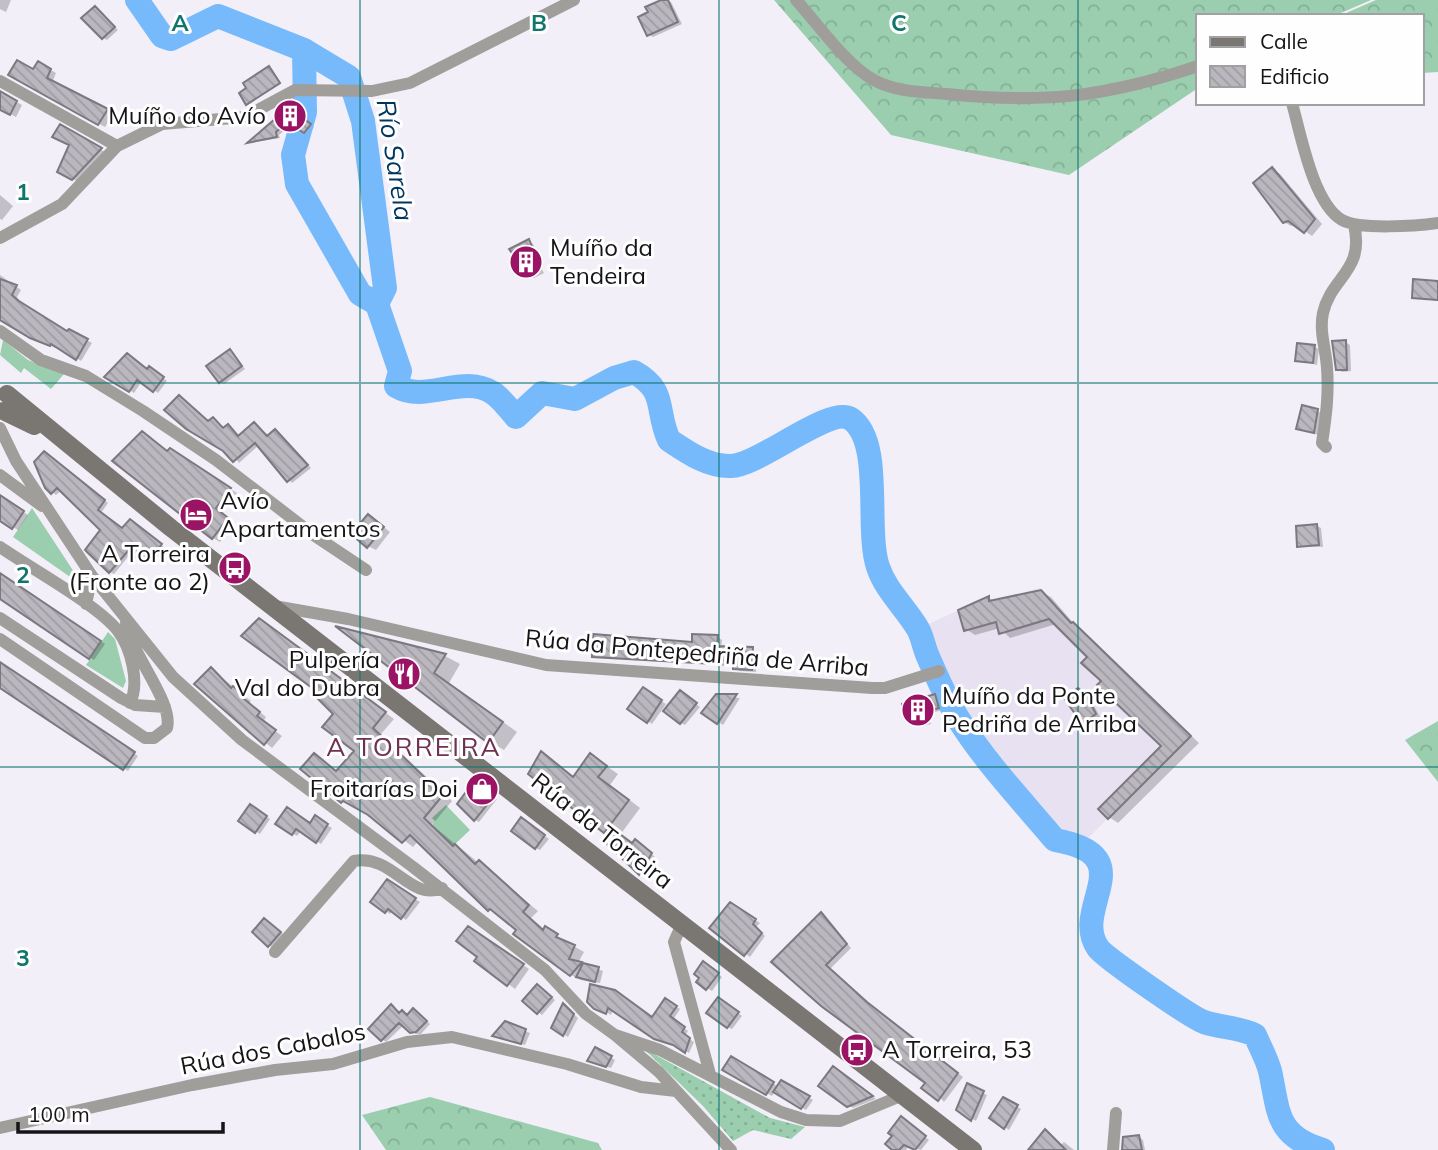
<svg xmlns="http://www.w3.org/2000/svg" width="1438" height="1150" font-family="Mulish,sans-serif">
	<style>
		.built { fill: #e8e1f1 }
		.green { fill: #9aceae }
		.forest { fill: url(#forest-crowns) }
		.park { fill: url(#park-dots) }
		.shadow { fill: #0003 }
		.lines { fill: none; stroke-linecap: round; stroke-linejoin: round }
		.river { stroke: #77bafb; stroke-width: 24 }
		.building { fill: url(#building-back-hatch); stroke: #7b7880; stroke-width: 2 }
		.minor { stroke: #a09e9a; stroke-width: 12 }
		.secondary { stroke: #7a7671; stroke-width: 18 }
		.grid { fill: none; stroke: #0f766e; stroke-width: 2; stroke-opacity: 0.55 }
		.labels { text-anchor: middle; stroke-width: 6; stroke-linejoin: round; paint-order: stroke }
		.poi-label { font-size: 24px; fill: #151417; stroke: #fefefe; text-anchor: end }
		.street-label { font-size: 24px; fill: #151417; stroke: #fefefe }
		.water-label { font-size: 26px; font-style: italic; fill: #00355d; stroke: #fefefe }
		.neighbourhood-label { font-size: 26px; letter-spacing: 2px; fill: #703051; stroke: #fefefe }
		.grid-label { font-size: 23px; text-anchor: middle; font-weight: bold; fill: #0f766e; stroke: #fefefe; stroke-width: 6; stroke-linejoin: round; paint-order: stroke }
	</style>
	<defs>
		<pattern id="forest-crowns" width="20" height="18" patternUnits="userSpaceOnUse" patternTransform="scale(1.75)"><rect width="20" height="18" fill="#9aceae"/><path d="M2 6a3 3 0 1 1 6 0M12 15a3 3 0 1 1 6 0" fill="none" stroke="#84b095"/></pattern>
		<pattern id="park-dots" width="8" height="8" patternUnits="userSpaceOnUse" patternTransform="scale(1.75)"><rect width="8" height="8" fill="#9aceae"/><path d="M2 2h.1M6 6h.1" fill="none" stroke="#84b095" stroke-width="1.8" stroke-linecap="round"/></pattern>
		<pattern id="building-back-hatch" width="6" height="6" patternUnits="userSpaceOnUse" patternTransform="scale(1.75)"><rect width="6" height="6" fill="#bab7bf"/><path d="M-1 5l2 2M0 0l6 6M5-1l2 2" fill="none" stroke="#9f9ca3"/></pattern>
	</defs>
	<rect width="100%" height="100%" fill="#f3eff8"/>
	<path class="built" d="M 1040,588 L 1071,623 L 1073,622 L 1191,736 L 1083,843 L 1057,833 L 987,750 L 967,723 L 942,676 L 922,627 L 989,596 L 990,601 Z"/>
	<path class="green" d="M 3,340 L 28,360 L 64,374 L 51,389 L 24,368 L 21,373 L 0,355 Z
		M 32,508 L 76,575 L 73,579 L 13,537 Z
		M 108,632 L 115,639 L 126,681 L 123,688 L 86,665 Z
		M 446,805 L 470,830 L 453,846 L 432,826 L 435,821 L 432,818 Z"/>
	<path class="forest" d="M 774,0 L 1371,0 L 1334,16 L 1198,16 L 1198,88 L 1069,175 L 891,135 Z
		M 1376,0 L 1438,0 L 1438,72 L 1422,73 L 1422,16 L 1339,16 Z
		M 1438,721 L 1438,782 L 1405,740 Z
		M 430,1097 L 598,1143 L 602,1150 L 386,1150 L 362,1115 Z"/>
	<path class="park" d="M 643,1048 L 770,1118 L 805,1127 L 791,1139 L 753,1130 L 733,1141 L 703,1106 Z"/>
	<path class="shadow" d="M 0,0 L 11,0 L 6,12 L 0,9 Z
		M 665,0 L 671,2 L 682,24 L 653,37 L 649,35 Z
		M 95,8 L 118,30 L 107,40 L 103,38 Z
		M 39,63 L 56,73 L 52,83 L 113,114 L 105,127 L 10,75 L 34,71 Z
		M 271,69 L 281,84 L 248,104 Z
		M 0,93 L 22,105 L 16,117 L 0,108 Z
		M 299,105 L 306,111 L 300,118 L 314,127 L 309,134 L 282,117 Z
		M 275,121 L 285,130 L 279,135 L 280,138 L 250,143 Z
		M 61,127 L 105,152 L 78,182 L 59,171 L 71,145 Z
		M 1272,169 L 1280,174 L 1322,224 L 1312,236 L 1295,224 L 1291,226 L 1284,222 Z
		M 0,195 L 13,206 L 2,220 L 0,219 Z
		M 529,241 L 533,244 L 538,256 L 535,257 L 544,273 L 534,278 L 530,276 Z
		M 0,275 L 21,290 L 16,299 L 24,306 L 68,333 L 70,331 L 92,343 L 81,361 L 57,345 L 55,348 L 37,339 L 0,305 Z
		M 1438,283 L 1438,301 L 1413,297 Z
		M 1345,342 L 1350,345 L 1351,371 L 1342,372 L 1338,369 Z
		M 1314,347 L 1319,349 L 1317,365 L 1297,360 Z
		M 230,351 L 245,369 L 224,384 L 220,382 Z
		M 154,371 L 167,381 L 158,393 L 142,381 L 134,393 L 107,376 Z
		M 1317,411 L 1321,413 L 1318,435 L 1298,428 Z
		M 213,419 L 224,430 L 228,426 L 232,428 L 240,437 L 254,424 L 268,437 L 275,431 L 311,468 L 292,483 L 259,445 L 239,463 L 209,422 Z
		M 168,453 L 177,454 L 237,493 L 222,513 L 234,523 L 220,542 L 213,538 Z
		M 48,455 L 108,503 L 101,513 L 123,530 L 134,523 L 165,548 L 156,559 L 148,553 L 143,560 L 132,552 L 114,574 L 110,572 L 103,530 L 62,490 L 56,495 L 46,487 Z
		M 0,496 L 28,515 L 18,530 L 0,519 Z
		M 375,520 L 390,532 L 376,550 L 368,546 Z
		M 1317,526 L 1321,528 L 1323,547 L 1299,546 Z
		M 0,574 L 105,644 L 94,660 L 0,597 Z
		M 1041,592 L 1051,597 L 1075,625 L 1199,743 L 1118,823 L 1109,817 L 1163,746 L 1103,681 L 1089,657 L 1056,624 L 1010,638 L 1000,628 L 975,635 L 966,629 L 989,598 L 995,602 Z
		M 269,626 L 394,719 L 381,734 L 452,801 L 432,825 L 538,911 L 531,918 L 545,930 L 584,952 L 578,963 L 603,971 L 600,983 L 581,980 L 571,975 L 489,909 L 418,841 L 413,847 L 369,814 L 342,801 L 315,755 L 338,772 L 356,750 L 322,693 Z
		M 343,630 L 445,656 L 460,664 L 449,683 L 517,732 L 504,750 L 489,741 Z
		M 717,637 L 722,640 L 721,648 L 757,652 L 756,672 L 739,671 L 735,666 L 594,656 L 693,644 Z
		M 0,664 L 138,756 L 128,771 L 0,686 Z
		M 211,669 L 251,701 L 249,703 L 266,717 L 263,722 L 282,736 L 272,748 L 196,684 Z
		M 643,689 L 666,704 L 652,724 L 630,709 Z
		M 1082,693 L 1091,700 L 1100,717 L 1088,726 L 1083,723 Z
		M 685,695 L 700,707 L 685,725 L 681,723 Z
		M 717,696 L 740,698 L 723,725 L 704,712 Z
		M 935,696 L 939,699 L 942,710 L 929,714 L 931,724 L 924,726 L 917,715 L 907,714 Z
		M 541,753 L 574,777 L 602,763 L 618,774 L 610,785 L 640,808 L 620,835 L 633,845 L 640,844 L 655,857 L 644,876 L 609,844 L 615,837 L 530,773 Z
		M 479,785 L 497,799 L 479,822 L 475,820 Z
		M 250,806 L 270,819 L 260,834 L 240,821 Z
		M 315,818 L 332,828 L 321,844 L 301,831 L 297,836 L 278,824 L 311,825 Z
		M 526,822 L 549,839 L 540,850 L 536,848 Z
		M 388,881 L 420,902 L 406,920 L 393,910 L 390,914 L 386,911 Z
		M 730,904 L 760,923 L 756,927 L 765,936 L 750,957 L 712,928 Z
		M 821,914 L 851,948 L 830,969 L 872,1007 L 963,1077 L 944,1102 L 927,1082 L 822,1005 Z
		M 269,922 L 284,935 L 273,948 L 269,945 Z
		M 475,932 L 529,969 L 515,989 L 476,960 L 479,957 Z
		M 708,966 L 722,977 L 712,991 L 698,982 Z
		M 542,989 L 555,1000 L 542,1015 L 538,1012 Z
		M 665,1000 L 680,1009 L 673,1020 L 688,1031 L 685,1036 L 694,1042 L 689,1053 L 613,1009 L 611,1015 L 589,1001 L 652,1019 Z
		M 723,1002 L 742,1016 L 732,1029 L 727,1027 Z
		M 564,1005 L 578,1018 L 568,1037 L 553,1027 Z
		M 396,1009 L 408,1016 L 418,1013 L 430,1024 L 421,1034 L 416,1034 L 404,1025 L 386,1042 L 382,1039 Z
		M 525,1031 L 530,1033 L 525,1045 L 495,1036 Z
		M 596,1049 L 615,1060 L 611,1068 L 594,1063 Z
		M 731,1058 L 779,1087 L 782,1082 L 813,1100 L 806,1110 L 775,1091 L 772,1096 L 724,1070 Z
		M 838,1071 L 876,1099 L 853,1108 L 848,1105 Z
		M 967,1086 L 987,1095 L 976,1121 L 958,1109 Z
		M 1004,1099 L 1021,1109 L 1009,1130 L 1005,1127 Z
		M 906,1121 L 929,1140 L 921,1150 L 908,1147 L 906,1150 L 895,1150 Z
		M 1049,1134 L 1061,1145 L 1064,1142 L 1074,1150 L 1034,1150 Z
		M 1139,1137 L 1143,1140 L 1145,1150 L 1122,1150 Z"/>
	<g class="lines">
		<path class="river" d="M 137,0 L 162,36 L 171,39 L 218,16 L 304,50 L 305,112 L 293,155 L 297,184 L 360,294 L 377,304 L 400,371 L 396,386 C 425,404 463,373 493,393 C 501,398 509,409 516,417 L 542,393 L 575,399 L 614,378 L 634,372 C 668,391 655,410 669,440 C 687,452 708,467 731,466 C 760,465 830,405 851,419 C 884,442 865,529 878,567 C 886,591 905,607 918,629 C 923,638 924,649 929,659 C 938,679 947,701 959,720 C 986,763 1023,802 1055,840 C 1145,856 1070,908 1098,948 C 1104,957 1192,1018 1204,1022 C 1221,1028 1238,1027 1255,1035 C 1260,1047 1267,1059 1270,1071 C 1279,1111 1275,1136 1323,1150
			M 304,50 L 349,77 L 363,121 L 385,288 L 377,304"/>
	</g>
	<path class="building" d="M 661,0 L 668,0 L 678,22 L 647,36 L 638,17 L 648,12 L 645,7 Z
		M 95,6 L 115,27 L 102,39 L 81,18 Z
		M 17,60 L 33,69 L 38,61 L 51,69 L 47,78 L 108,109 L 98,125 L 8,75 Z
		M 269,66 L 280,83 L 246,105 L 239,93 L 246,88 L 243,83 Z
		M 0,91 L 17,101 L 10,115 L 0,110 Z
		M 294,100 L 303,107 L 297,114 L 311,124 L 304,133 L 280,118 Z
		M 275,119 L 282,127 L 276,132 L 277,137 L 247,143 Z
		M 60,124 L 102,148 L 72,180 L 57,172 L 69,145 L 52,137 Z
		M 1272,167 L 1315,219 L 1304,233 L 1288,221 L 1283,223 L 1253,183 Z
		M 529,239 L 535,254 L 532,255 L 540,270 L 529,277 L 509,249 Z
		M 0,279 L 17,285 L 12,295 L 19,301 L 67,331 L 69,329 L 88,339 L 76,360 L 51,344 L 50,346 L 30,338 L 0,320 Z
		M 1413,279 L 1438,281 L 1438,300 L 1412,298 Z
		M 1346,340 L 1347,370 L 1336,370 L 1332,341 Z
		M 1297,343 L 1315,345 L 1313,363 L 1295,361 Z
		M 230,349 L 242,366 L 219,383 L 206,366 Z
		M 127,353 L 147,369 L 149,366 L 164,377 L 153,392 L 137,380 L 129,392 L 104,377 Z
		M 179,395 L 208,421 L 213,417 L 223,428 L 228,424 L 238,436 L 254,422 L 267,436 L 275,429 L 308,465 L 287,482 L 255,443 L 233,462 L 223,451 L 186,429 L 164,410 Z
		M 1302,405 L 1318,409 L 1314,433 L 1296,429 Z
		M 142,431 L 167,451 L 170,448 L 231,488 L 216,508 L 228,518 L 212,539 L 112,461 Z
		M 44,451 L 105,500 L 98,510 L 122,528 L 130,519 L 162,544 L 151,558 L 144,552 L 138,559 L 128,551 L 109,573 L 88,553 L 85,550 L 100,530 L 57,488 L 51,494 L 45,488 L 34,462 Z
		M 0,495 L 24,511 L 12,529 L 0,521 Z
		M 368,514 L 384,527 L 367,548 L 351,534 Z
		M 1317,524 L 1319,545 L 1297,547 L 1296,526 Z
		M 0,573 L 101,641 L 89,659 L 0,599 Z
		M 1041,590 L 1071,623 L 1073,622 L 1191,736 L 1108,819 L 1098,809 L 1161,746 L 1097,685 L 1101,681 L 1081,663 L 1087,657 L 1049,619 L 999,634 L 996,622 L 964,631 L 958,610 L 989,596 L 989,601 Z
		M 259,618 L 386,712 L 373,728 L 443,795 L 424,818 L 453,846 L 455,844 L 475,864 L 479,860 L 529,905 L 523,912 L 543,930 L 545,926 L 558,934 L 556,937 L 575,945 L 569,959 L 582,962 L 570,976 L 513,934 L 516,930 L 490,909 L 488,911 L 410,835 L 402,843 L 368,815 L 343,801 L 341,803 L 300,769 L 314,753 L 336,771 L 354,751 L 322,727 L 333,714 L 316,697 L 319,693 L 241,636 Z
		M 335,626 L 446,654 L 434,673 L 503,722 L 488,743 Z
		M 593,634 L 692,642 L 692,634 L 718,635 L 717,646 L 753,647 L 752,670 L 733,669 L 733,665 L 592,657 Z
		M 0,662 L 135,752 L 123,770 L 0,688 Z
		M 211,667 L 231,688 L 233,686 L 245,696 L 243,698 L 260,712 L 257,716 L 276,730 L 264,745 L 194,684 Z
		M 643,687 L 662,700 L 647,723 L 627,709 Z
		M 1078,688 L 1086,695 L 1096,714 L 1082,724 L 1064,698 Z
		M 680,690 L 697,703 L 680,724 L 663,711 Z
		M 716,694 L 737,694 L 717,724 L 701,713 Z
		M 935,694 L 939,708 L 925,712 L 928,722 L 918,725 L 914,713 L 905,715 L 902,704 Z
		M 541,751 L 573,777 L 590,753 L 607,766 L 598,777 L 629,800 L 604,833 L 528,774 Z
		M 475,780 L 494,796 L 474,821 L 457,804 Z
		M 250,804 L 267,816 L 255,833 L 238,821 Z
		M 287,807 L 310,823 L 315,815 L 328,824 L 316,843 L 296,829 L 292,835 L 275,824 Z
		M 521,817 L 545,835 L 535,849 L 511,831 Z
		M 616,831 L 632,843 L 635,839 L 652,853 L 639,875 L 607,844 Z
		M 387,879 L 416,898 L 401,919 L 388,909 L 385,913 L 370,902 Z
		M 730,902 L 756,919 L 753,924 L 762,933 L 744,956 L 709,928 Z
		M 821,912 L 847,944 L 826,965 L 867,1002 L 958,1073 L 938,1101 L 921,1088 L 925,1083 L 821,1006 L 771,962 Z
		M 264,918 L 281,932 L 268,947 L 252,932 Z
		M 468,926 L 524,964 L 507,986 L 474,961 L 477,957 L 456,941 Z
		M 703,961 L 719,973 L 706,990 L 696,982 L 699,978 L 694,974 Z
		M 583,963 L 599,967 L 595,982 L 576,977 Z
		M 537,984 L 552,997 L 537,1014 L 522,1001 Z
		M 590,984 L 615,990 L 652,1017 L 665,998 L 677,1006 L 670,1016 L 685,1027 L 682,1032 L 690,1038 L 685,1053 L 673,1045 L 654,1039 L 608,1008 L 606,1014 L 594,1009 L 587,1002 Z
		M 718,997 L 739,1012 L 727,1028 L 706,1013 Z
		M 563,1003 L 574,1014 L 563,1036 L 551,1028 Z
		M 391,1004 L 399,1013 L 402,1010 L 407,1015 L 413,1008 L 427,1021 L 416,1032 L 410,1033 L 399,1023 L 381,1041 L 368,1029 Z
		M 505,1021 L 526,1029 L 521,1044 L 492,1036 Z
		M 595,1047 L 612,1056 L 606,1067 L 587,1061 Z
		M 731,1056 L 774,1082 L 766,1095 L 722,1070 Z
		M 833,1066 L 873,1096 L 847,1107 L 818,1086 Z
		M 781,1080 L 810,1096 L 801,1109 L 773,1092 Z
		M 967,1083 L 984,1091 L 971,1121 L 956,1110 Z
		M 1003,1097 L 1018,1105 L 1004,1129 L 989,1118 Z
		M 901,1116 L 926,1136 L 915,1150 L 904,1145 L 899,1150 L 892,1150 L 885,1144 L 892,1136 L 888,1133 Z
		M 1045,1129 L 1066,1150 L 1028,1150 Z
		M 1139,1135 L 1142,1150 L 1122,1150 L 1123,1137 Z"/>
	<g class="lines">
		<path class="minor" d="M 796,0 C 818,24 846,65 874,80 C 895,92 924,92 947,94 C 1044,104 1106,97 1198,66
			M 0,81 L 117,146
			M 1292,103 C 1301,135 1313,203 1342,220 C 1360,230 1416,226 1438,223
			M 0,238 L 62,204 L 117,146 L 162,124 L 245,117 L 295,90 L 372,91 L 410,83 L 574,0
			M 0,331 L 41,360 L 86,376 L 143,411 L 216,460 L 315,536 L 366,570
			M 0,428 L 16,461 L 92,576 L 173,677 L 242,740 L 413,867 L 545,970 L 586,1014 L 615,1035 L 660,1050 L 781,1112 L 806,1120 L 840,1121 L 903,1095
			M 1326,447 L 1322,443 C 1326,417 1329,394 1327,368 C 1326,349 1319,332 1323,313 C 1331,277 1365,271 1354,225
			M 0,475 L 42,506
			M 0,547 C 30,568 98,605 118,631 C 131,648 140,683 130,703
			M 86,604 L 92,576
			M 274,606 L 348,619 L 546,665 L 872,688 L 885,688 L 939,671
			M 0,618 L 121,698 L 135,705 L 165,707
			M 0,639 L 145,738 L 154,738 L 167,728 C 174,702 130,653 126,622
			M 682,924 L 674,942 L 710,1074
			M 275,952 L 354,861 C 393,854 410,902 442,888
			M 615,1035 L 659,1072 L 731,1150
			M 0,1128 L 192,1085 L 275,1070 L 333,1064 L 407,1042 L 452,1037 L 567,1064 L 641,1087 L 676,1091
			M 1113,1150 L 1116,1113"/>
		<path class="secondary" d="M 7,394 L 171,528 L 973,1150
			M 3,411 L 34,426"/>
	</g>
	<path class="grid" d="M 360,0 L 360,1150M 719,0 L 719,1150M 1078,0 L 1078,1150M 0,383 L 1438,383M 0,767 L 1438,767"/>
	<defs>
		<symbol id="building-disc" viewBox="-11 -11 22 22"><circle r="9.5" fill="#9a1365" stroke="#fefefe"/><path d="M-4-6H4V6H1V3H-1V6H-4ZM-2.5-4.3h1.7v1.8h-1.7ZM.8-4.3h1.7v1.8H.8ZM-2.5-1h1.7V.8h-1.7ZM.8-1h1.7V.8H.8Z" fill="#fff"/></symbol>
		<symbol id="hotel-disc" viewBox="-11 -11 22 22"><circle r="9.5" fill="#9a1365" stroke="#fefefe"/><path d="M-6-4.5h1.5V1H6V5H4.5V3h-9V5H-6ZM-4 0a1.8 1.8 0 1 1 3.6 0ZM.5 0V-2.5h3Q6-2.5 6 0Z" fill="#fff"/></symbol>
		<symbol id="bus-disc" viewBox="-11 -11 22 22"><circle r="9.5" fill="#9a1365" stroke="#fefefe"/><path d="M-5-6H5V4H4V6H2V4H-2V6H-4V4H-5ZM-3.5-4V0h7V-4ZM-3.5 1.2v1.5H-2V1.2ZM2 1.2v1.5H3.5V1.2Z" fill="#fff"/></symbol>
		<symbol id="restaurant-disc" viewBox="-11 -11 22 22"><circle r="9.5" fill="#9a1365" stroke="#fefefe"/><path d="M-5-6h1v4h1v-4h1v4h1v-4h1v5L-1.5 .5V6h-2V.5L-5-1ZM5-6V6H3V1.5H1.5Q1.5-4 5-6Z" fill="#fff"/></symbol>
		<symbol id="shop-disc" viewBox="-11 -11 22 22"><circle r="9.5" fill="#9a1365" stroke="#fefefe"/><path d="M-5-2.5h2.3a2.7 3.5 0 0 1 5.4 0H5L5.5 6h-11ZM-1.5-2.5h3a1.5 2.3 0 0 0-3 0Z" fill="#fff"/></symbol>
	</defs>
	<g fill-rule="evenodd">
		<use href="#building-disc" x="271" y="97" width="38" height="38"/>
		<use href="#building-disc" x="507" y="243" width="38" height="38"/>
		<use href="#hotel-disc" x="177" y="496" width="38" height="38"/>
		<use href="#bus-disc" x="216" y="549" width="38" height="38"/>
		<use href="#restaurant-disc" x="385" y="655" width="38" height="38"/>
		<use href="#building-disc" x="899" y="691" width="38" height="38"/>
		<use href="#shop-disc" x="463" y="770" width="38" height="38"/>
		<use href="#bus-disc" x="838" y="1031" width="38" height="38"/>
	</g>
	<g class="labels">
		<g class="poi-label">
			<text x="266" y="124">Muíño do Avío</text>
			<text x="550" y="256" text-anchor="start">Muíño da<tspan x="550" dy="28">Tendeira</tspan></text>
			<text x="220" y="509" text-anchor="start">Avío<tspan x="220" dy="28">Apartamentos</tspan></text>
			<text x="210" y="562">A Torreira<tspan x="210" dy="28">(Fronte ao 2)</tspan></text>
			<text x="380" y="668">Pulpería<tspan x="380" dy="28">Val do Dubra</tspan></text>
			<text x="942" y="704" text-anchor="start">Muíño da Ponte<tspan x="942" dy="28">Pedriña de Arriba</tspan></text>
			<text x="458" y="797">Froitarías Doi</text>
			<text x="882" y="1058" text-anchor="start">A Torreira, 53</text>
		</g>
		<g class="street-label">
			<text transform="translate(697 653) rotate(5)" y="8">Rúa da Pontepedriña de Arriba</text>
			<text transform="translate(602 831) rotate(38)" y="8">Rúa da Torreira</text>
			<text transform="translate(273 1049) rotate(-11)" y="8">Rúa dos Cabalos</text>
		</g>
		<g class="water-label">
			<text transform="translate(395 160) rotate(81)" y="9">Río Sarela</text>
		</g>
		<g class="neighbourhood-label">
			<text x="414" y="756">A TORREIRA</text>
		</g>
	</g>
	<g class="grid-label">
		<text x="180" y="31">A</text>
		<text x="539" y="31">B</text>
		<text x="899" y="31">C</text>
		<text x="23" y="200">1</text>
		<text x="23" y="583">2</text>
		<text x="23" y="966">3</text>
	</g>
	<rect x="1196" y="14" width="228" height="91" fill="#fefefe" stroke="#a1a0a2" stroke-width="2"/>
	<rect x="1210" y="37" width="35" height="10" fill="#7a7671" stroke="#a1a0a2" stroke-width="2"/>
	<text x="1260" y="49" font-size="21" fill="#151417">Calle</text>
	<rect x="1210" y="66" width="35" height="21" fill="url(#building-back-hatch)" stroke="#a1a0a2" stroke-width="2"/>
	<text x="1260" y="84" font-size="21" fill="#151417">Edificio</text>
	<path d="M18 1122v10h205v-10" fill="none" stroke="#151417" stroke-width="3.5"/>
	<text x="28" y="1122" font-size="21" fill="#151417" stroke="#fefefe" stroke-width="5" paint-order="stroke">100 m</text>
</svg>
